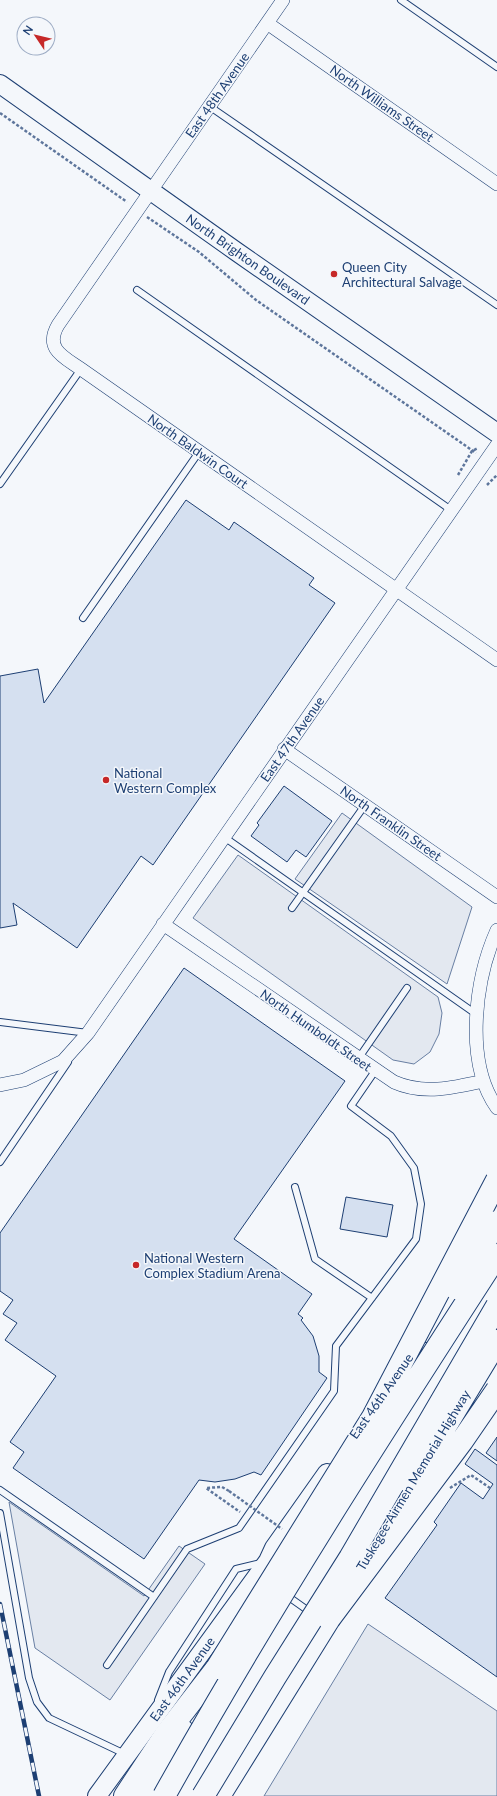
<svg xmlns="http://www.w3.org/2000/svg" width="497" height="1796" font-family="Lato,sans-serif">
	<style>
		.parking { fill: #e3e8f0; stroke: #687fa3 }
		.building { fill: #d5e0f0; stroke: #1d3f73 }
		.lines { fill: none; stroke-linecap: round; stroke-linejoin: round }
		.lane-casing { stroke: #1d3f73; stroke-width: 8 }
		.street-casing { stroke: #1d3f73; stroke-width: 14 }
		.secondary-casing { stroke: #1d3f73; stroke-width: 20 }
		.highway-casing { stroke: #1d3f73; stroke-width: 24 }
		.path { stroke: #5e769c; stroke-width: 2.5; stroke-dasharray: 3 2; stroke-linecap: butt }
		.lane { stroke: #f4f7fb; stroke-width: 6 }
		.street { stroke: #f4f7fb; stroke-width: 13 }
		.secondary { stroke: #f4f7fb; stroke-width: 18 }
		.highway { stroke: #f4f7fb; stroke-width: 22 }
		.rail-casing { stroke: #1d3f73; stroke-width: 4.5 }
		.rail { stroke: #f4f7fb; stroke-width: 3; stroke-dasharray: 9; stroke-linecap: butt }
		.highway-bridge-casing { stroke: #1d3f73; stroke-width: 24; stroke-linecap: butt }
		.path-bridge { stroke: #5e769c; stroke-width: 2.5; stroke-dasharray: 3 2; stroke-linecap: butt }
		.highway-bridge { stroke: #f4f7fb; stroke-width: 22 }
		.poi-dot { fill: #c62828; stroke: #f4f7fb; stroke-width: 1.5 }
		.labels { text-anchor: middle; stroke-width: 3; stroke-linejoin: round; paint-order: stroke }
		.street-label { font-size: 13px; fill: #1d3f73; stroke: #f4f7fb }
		.poi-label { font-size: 13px; fill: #1d3f73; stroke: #f4f7fb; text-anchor: start }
	</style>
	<rect width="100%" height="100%" fill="#f4f7fb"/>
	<path class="parking" d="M 342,813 L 472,907 L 447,984 L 295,879 Z
		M 238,855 L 438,997 L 442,1013 L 439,1034 L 430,1052 L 414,1064 L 393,1060 L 193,918 Z
		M 9,1502 L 144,1596 L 179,1546 L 205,1564 L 110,1700 L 35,1648 Z
		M 368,1624 L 497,1711 L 497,1796 L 264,1796 Z"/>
	<path class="building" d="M 186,500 L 229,530 L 234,522 L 314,578 L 309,585 L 335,603 L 153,865 L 141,856 L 77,948 L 13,903 L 17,925 L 0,928 L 0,676 L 38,669 L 44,703 Z
		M 284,786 L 332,821 L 306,857 L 296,850 L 287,862 L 251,836 L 259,825 L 257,823 Z
		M 184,968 L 345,1081 L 234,1239 L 312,1294 L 298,1314 L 303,1318 L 301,1320 L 313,1336 L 319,1356 L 319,1372 L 327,1378 L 261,1475 L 254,1472 L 235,1479 L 215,1482 L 199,1480 L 144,1559 L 13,1468 L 24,1452 L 10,1442 L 56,1376 L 5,1340 L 17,1323 L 3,1314 L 13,1300 L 0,1291 L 0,1233 Z
		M 346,1197 L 393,1205 L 387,1237 L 340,1229 Z
		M 497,1437 L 497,1461 L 486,1453 Z
		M 475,1449 L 497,1465 L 497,1677 L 385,1598 L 437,1525 L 434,1522 L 461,1483 L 483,1499 L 493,1484 L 465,1464 Z"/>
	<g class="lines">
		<defs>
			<path id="lane" d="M 401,0 L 497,67
				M 209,106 L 497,305
				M 137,290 L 451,510
				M 0,484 L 81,369
				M 83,618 L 199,452
				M 224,837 L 476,1014
				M 292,908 L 365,805
				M 0,1022 L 88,1033
				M 358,1059 L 407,988
				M 0,1162 L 68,1062
				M 295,1187 L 315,1259 L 372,1298
				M 0,1490 L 154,1597
				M 0,1513 L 29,1678 L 37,1702 L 49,1718 L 125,1754
				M 286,1595 L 310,1612
				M 107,1665 L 187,1549 L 239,1528 L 334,1391 L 336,1346 L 416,1239 L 421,1204 L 414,1168 L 391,1136 L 351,1106 L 375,1071
				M 158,1700 L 169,1672 L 236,1569 L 261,1563"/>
			<path id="street" d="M 283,0 L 58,325 C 44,349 64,357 81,369 L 497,660
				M 267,23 L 497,184
				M 284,749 L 497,897
				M 163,924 L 394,1082 C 423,1095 453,1088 483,1081
				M 497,930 C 475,979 464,1062 497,1108
				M 0,1085 L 24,1080 L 63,1061 L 88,1033 L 497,445"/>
			<path id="secondary" d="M 0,84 L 237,252 L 497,433
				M 426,1333 L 464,1278
				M 97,1796 L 268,1561 L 274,1548 L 327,1473"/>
			<path id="highway" d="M 125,1796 L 166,1734 L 217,1668
				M 148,1796 L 183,1731
				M 219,1796 L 329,1619"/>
		</defs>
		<use href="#lane" class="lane-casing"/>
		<use href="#street" class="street-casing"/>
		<use href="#secondary" class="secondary-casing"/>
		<use href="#highway" class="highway-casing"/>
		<path class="path" d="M 0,113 L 127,202
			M 147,217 L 199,252 L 256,300 L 476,453
			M 458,475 L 472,451 L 478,448
			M 487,485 L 497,475
			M 229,1491 L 222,1487 L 206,1488 L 240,1512"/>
		<use href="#lane" class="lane"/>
		<use href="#street" class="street"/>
		<use href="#secondary" class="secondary"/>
		<use href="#highway" class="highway"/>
		<defs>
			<path id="rail" d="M 0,1604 L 39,1796"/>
		</defs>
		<use href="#rail" class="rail-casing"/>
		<use href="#rail" class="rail"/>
		<defs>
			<path id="highway-bridge" d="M 455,1288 L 497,1222
				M 411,1483 L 497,1341
				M 329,1619 L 462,1441 L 497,1390
				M 217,1668 L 373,1417 L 497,1180
				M 164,1796 C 267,1611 382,1433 497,1255
				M 203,1796 L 275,1677 L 350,1558 L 497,1306"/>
		</defs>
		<use href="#highway-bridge" class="highway-bridge-casing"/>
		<path class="path-bridge" d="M 450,1488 L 471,1475 L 490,1488
			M 229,1491 L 282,1529"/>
		<use href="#highway-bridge" class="highway-bridge"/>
	</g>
	<g class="poi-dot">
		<circle cx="334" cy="274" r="4"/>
		<circle cx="106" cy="780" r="4"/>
		<circle cx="136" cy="1265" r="4"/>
	</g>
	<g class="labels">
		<g class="street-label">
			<text transform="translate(217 95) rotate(-55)" y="5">East 48th Avenue</text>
			<text transform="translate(382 103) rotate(35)" y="5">North Williams Street</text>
			<text transform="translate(248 259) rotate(35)" y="5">North Brighton Boulevard</text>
			<text transform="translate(198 451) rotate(35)" y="5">North Baldwin Court</text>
			<text transform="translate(292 739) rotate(-55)" y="5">East 47th Avenue</text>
			<text transform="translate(391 823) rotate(35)" y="5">North Franklin Street</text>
			<text transform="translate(316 1030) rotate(35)" y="5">North Humboldt Street</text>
			<text transform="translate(381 1396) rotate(-55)" y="5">East 46th Avenue</text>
			<text transform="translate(413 1480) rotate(-59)" y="5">Tuskegee Airmen Memorial Highway</text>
			<text transform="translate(182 1679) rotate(-54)" y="5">East 46th Avenue</text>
		</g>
		<g class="poi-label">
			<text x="342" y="272">Queen City<tspan x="342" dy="15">Architectural Salvage</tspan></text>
			<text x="114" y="778">National<tspan x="114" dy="15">Western Complex</tspan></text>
			<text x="144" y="1263">National Western<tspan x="144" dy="15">Complex Stadium Arena</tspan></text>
		</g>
	</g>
	<g transform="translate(36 36) rotate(305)"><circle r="19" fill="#f4f7fb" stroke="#9eadc5"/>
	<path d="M0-3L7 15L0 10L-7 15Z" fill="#c62828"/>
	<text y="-6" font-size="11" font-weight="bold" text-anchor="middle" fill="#1d3f73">N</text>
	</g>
</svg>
